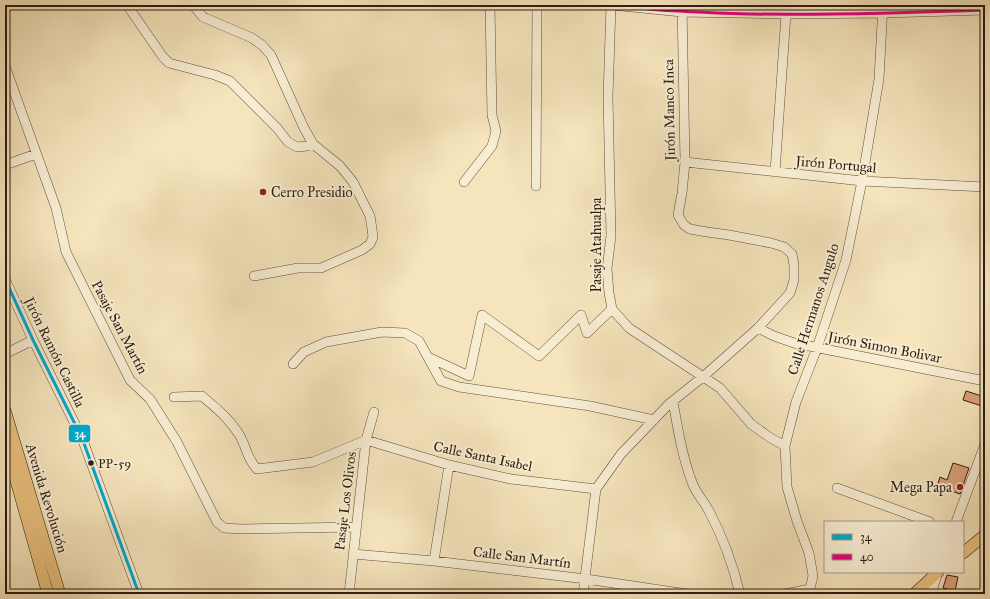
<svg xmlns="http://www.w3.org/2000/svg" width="990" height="599" font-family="'IM FELL Great Primer',serif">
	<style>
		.building { fill: #dca17b; stroke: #2d1d10 }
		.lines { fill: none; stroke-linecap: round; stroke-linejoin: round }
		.minor-casing { stroke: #5f4f3b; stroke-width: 10 }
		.major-casing { stroke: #2d1d10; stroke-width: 12 }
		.minor { stroke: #f8edd3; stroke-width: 9 }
		.major { stroke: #eac27e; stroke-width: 11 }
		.bus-1-casing { stroke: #f8edd3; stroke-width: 6 }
		.bus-2-casing { stroke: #f8edd3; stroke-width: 6 }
		.bus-1 { stroke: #00a9ce; stroke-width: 3 }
		.bus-2 { stroke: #e5007d; stroke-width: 3 }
		.poi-dot { fill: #8f2418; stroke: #f8edd3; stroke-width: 1.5 }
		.bus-dot { fill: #2d1d10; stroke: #f8edd3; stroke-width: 1.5 }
		.labels { text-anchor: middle; stroke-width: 4; stroke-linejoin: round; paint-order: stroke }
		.bus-label { font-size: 13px; fill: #2d1d10; stroke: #f8edd3; text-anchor: start }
		.street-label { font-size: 14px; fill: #2d1d10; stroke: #f8edd3 }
		.poi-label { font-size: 14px; fill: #2d1d10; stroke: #f8edd3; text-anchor: start }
		.line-badge { stroke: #f8edd3; stroke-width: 1.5 }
		.badge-label { font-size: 11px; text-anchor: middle; font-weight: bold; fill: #fff }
	</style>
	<rect width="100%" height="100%" fill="#f5e4bc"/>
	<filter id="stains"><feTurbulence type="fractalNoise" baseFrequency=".005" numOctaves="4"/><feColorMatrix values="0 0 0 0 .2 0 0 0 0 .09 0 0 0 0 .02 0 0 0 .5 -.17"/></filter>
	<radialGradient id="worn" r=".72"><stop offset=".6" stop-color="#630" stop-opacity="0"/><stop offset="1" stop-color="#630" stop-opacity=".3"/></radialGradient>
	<path class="building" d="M 966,391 L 985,397 L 985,407 L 963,400 Z
		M 953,463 L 969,468 L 960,494 L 937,486 L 940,477 L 947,480 Z
		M 947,575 L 958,577 L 955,591 L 943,588 Z"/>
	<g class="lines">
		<defs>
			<path id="minor" d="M 127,5 L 163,57 L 169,63 L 215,75 L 230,81 L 277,128 L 288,142 L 297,147 L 307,146 L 313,144
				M 193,5 L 203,17 L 252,38 L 262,45 L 271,55 L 304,128 L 313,144 L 340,166 L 353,182 L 370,216 L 372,229 L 373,237 L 370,244 L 362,250 L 321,268 L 298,268 L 254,276
				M 611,5 L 608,97 L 611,236 L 607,269 L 609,293 L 612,309 L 629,328 L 720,388 L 751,424 L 769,437 L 785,446
				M 612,5 L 682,12 L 786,14 L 884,13 L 985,10
				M 5,66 L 56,208 L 66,252 L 130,380 L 150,399 L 177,442 L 217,522 L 224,528 L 241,529 L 356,527
				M 685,162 L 862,181 L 985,187
				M 5,165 L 36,154
				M 775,172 L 786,14
				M 464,182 L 492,146 L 496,131 L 492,115 L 490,5
				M 536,186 L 537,5
				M 5,279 L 33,340 L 82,438 L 139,594
				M 758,328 L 774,336 L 794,343 L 985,381
				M 5,354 L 33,340
				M 428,357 L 469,376 L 482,315 L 539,356 L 581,315 L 587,333 L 612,309
				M 293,364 L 304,352 L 326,342 L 382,332 L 405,333 L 419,341 L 441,381 L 459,387 L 590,406 L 654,420
				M 174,397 L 202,396 C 216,408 230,419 240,436 C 247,448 246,457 257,469 L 313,462 L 366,440 L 449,465 L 511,479 L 596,489
				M 673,402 C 678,429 682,456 692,482 C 695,492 704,501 709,511 C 723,537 733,565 740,594
				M 837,488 L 930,522
				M 956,522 L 985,444
				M 353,554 L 434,561 L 586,579 L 687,594
				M 434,561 L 449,465
				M 349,594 L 366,440 L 374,412
				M 583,594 L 596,489 L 621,454 L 669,404 L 704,376 L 758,328 L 790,293 L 794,280 L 794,265 L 792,254 L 784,247 L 771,243 L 729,235 L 707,232 L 690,229 L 684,225 L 678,215 L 682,193 L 685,162 L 682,5
				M 785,594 L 810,589
				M 812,594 L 810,589 L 813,576 L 809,553 L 797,521 L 787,487 L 785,446 L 796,402 L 817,348 L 846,260 L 862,181 L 879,79 L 883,5
				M 931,594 L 938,572"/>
			<path id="major" d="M 5,410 L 60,594
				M 5,442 L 48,594
				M 963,553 L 985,535
				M 914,594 L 938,572"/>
		</defs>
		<use href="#minor" class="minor-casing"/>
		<use href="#major" class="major-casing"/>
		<use href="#minor" class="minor"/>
		<use href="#major" class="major"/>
		<defs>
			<path id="bus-1" d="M 5,279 L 33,340 L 82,438 L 139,594"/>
			<path id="bus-2" d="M 648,9 C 682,12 717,13 751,14 C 829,15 907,13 985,10"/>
		</defs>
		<use href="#bus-1" class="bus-1-casing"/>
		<use href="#bus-2" class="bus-2-casing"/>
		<use href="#bus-1" class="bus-1"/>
		<use href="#bus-2" class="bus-2"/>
	</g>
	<g class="poi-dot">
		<circle cx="263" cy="192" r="4"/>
		<circle cx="960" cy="487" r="4"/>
	</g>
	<circle class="bus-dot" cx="91" cy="463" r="3.5"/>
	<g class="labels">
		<g class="bus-label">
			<text x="98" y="468">PP-59</text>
		</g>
		<g class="street-label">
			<text transform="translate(669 110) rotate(-91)" y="5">Jirón Manco Inca</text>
			<text transform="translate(836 164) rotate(5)" y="5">Jirón Portugal</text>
			<text transform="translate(596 245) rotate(-90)" y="5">Pasaje Atahualpa</text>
			<text transform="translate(813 309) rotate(-72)" y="5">Calle Hermanos Angulo</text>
			<text transform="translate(120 327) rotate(62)" y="5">Pasaje San Martín</text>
			<text transform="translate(885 347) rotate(11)" y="5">Jirón Simon Bolivar</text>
			<text transform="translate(55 352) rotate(64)" y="5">Jirón Ramón Castilla</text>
			<text transform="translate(483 456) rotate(12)" y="5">Calle Santa Isabel</text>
			<text transform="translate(47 498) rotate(73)" y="5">Avenida Revolución</text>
			<text transform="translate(345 501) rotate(-83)" y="5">Pasaje Los Olivos</text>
			<text transform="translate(522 557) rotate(7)" y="5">Calle San Martín</text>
		</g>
		<g class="poi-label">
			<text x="271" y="197">Cerro Presidio</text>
			<text x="952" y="492" text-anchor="end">Mega Papa</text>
		</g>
	</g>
	<rect class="line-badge" x="68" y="424" width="23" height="19" rx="4" fill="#00a9ce"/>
	<g class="badge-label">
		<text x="80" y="437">34</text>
	</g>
	<rect width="990" height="599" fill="none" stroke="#f5e4bc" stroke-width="20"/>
	<rect x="6" y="6" width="978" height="587" fill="none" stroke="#2d1d10" stroke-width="2"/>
	<rect x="10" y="10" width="970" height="579" fill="none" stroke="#2d1d10"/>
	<rect x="824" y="521" width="140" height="52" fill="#f8edd3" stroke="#a79a85"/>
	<rect x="832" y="534" width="20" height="6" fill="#00a9ce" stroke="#a79a85"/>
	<text x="860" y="541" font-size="12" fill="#2d1d10">34</text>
	<rect x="832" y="554" width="20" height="6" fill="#e5007d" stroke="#a79a85"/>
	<text x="860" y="561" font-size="12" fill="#2d1d10">40</text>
	<rect width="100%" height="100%" filter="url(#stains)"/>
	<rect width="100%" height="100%" fill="url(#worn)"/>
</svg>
